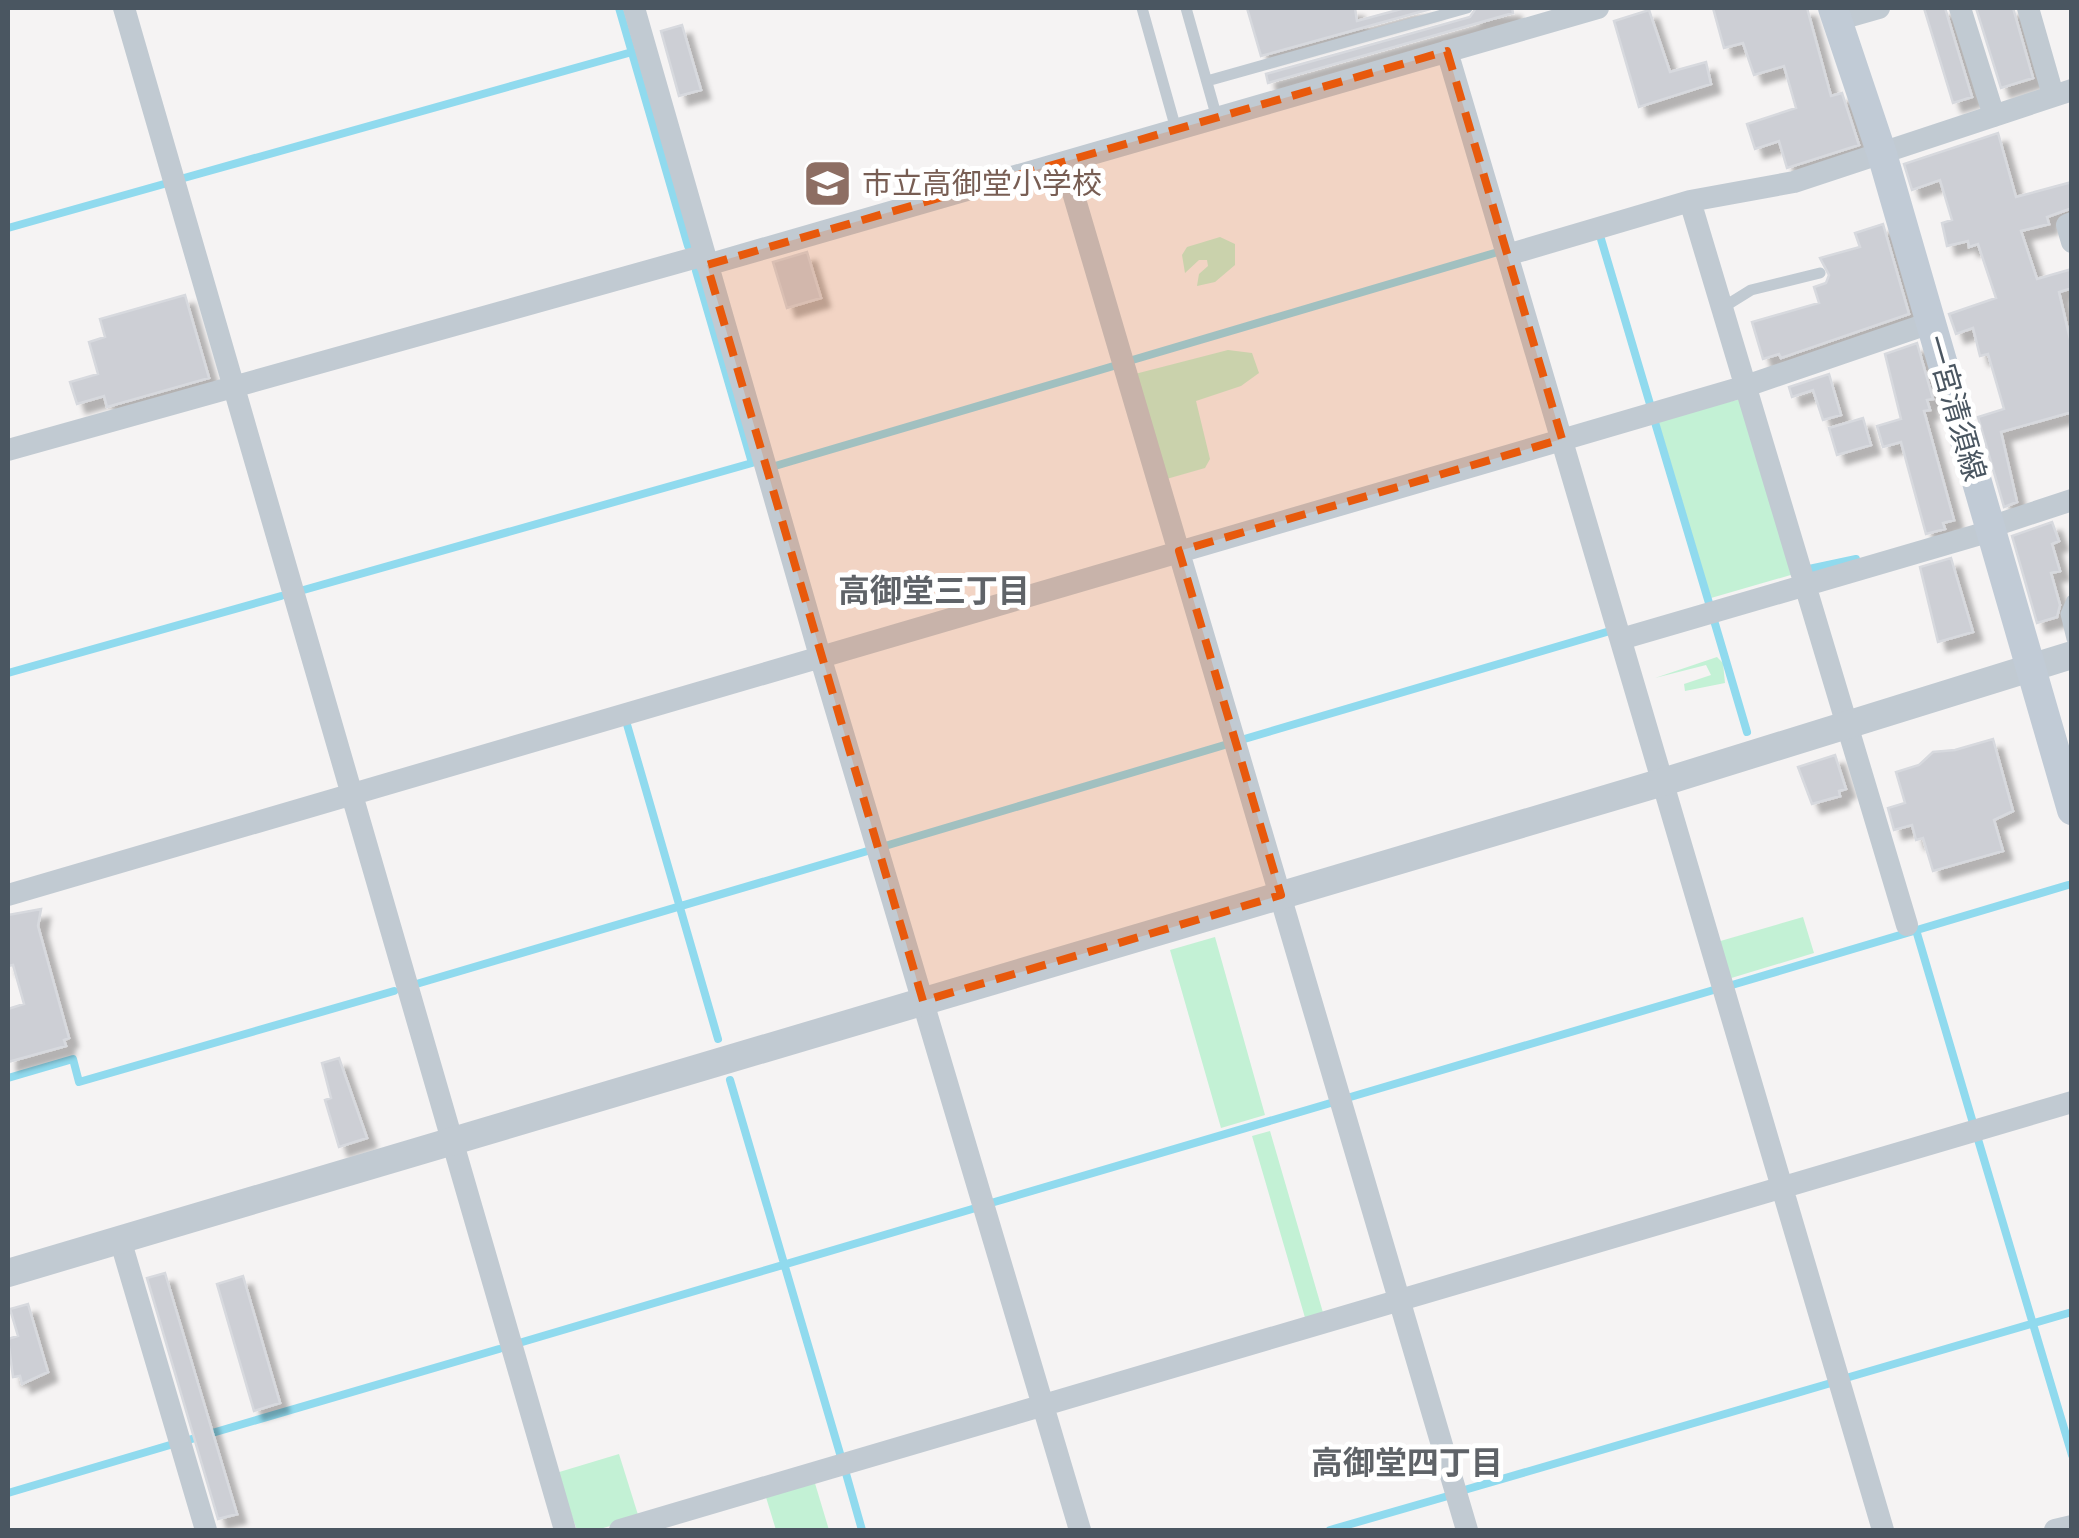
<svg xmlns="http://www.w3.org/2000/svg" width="2079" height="1538" font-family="'DejaVu Sans','Noto Sans JP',sans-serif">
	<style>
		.green { fill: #c3f1d5 }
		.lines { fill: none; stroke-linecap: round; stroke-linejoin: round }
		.stream { stroke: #90daee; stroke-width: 8 }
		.building { fill: #cdcfd5; stroke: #d7d9de; stroke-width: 2.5; filter: url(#shadow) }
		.service { stroke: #c1cad2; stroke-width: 11 }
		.minor { stroke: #c1cad2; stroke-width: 22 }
		.tertiary { stroke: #c1cad2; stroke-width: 28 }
		.secondary { stroke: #c1cbd6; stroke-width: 30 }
		.marked { fill: #e8590c; fill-opacity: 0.2; stroke: #e8590c; stroke-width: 8; stroke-dasharray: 20 12; stroke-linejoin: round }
		.labels { text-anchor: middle; stroke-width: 10; stroke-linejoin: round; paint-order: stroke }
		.education-label { font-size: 30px; fill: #785e54; stroke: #fff; text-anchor: start }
		.street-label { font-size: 30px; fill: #4a5661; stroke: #fff }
		.neighbourhood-label { font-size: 32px; font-weight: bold; fill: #5f6368; stroke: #fff }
	</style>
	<defs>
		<filter id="shadow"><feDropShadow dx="9" dy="9" stdDeviation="2.5" flood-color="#0004"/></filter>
	</defs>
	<rect width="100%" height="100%" fill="#f5f3f3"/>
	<path class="green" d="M 1220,237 L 1235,244 L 1235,265 L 1215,282 L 1197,286 L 1199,274 L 1208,266 L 1207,260 L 1199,260 L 1185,273 L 1182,255 L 1187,247 Z
		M 1228,350 L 1252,353 L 1259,373 L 1241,386 L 1196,401 L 1210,459 L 1205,468 L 1163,480 L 1131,375 Z
		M 1742,399 L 1794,574 L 1711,598 L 1657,417 Z
		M 1717,657 L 1723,663 L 1725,683 L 1685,691 L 1684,684 L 1711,675 L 1706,665 L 1655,678 Z
		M 1803,917 L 1814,953 L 1728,979 L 1717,942 Z
		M 1215,937 L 1265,1115 L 1221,1128 L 1170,950 Z
		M 1270,1131 L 1324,1316 L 1306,1321 L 1252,1136 Z
		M 619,1454 L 639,1518 L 596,1530 L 577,1530 L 556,1473 Z
		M 814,1480 L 829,1530 L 776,1530 L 765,1494 Z"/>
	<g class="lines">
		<path class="stream" d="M 619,8 L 688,246
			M 184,178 L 632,52
			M 8,228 L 164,184
			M 1601,239 L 1650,404
			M 1129,361 L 1498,252
			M 1654,419 L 1709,603
			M 775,466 L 1117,365
			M 1809,569 L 1856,559
			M 300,591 L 752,463 L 696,271
			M 1713,617 L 1747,732
			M 8,673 L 281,596
			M 626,721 L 718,1039
			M 1241,740 L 1610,631
			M 885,846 L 1228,744
			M 1916,930 L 1973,1123
			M 413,985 L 871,850
			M 1732,985 L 2068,885
			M 8,1078 L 73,1059 L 79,1082 L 394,991
			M 730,1080 L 841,1457
			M 1347,1098 L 1717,989
			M 1977,1136 L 2072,1455
			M 991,1203 L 1334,1102
			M 519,1343 L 979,1207
			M 1846,1378 L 2072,1312
			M 185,1441 L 499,1349
			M 845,1470 L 862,1530
			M 1461,1491 L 1831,1383
			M 8,1493 L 170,1445
			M 1330,1530 L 1448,1496"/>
	</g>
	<path class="building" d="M 1247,8 L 1355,8 L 1357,21 L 1405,8 L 1434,8 L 1261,56 Z
		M 1476,8 L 1512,8 L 1513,13 L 1268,83 L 1266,74 L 1470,17 Z
		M 1713,8 L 1807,8 L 1831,96 L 1842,93 L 1859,145 L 1787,168 L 1779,141 L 1755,149 L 1747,124 L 1796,108 L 1784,66 L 1754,75 L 1743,43 L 1724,48 Z
		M 1924,8 L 1945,8 L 1972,97 L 1953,103 Z
		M 1976,8 L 2013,8 L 2033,78 L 2001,88 Z
		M 1649,10 L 1670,72 L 1706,62 L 1711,84 L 1639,107 L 1614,21 Z
		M 682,25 L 701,90 L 679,96 L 661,31 Z
		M 1998,133 L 2016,197 L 2072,182 L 2072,208 L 2047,217 L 2049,224 L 2021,231 L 2037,279 L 2072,269 L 2072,288 L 2059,292 L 2072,348 L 2072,412 L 2001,432 L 2017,502 L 2004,507 L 1978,417 L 2004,409 L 1988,354 L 1980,356 L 1973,328 L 1956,334 L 1949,314 L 1996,298 L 1978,244 L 1969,247 L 1968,241 L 1947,246 L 1942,223 L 1952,220 L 1940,180 L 1912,190 L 1904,164 Z
		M 1883,224 L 1909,314 L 1781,358 L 1779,354 L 1763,359 L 1752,322 L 1819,303 L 1814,287 L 1826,283 L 1829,275 L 1820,258 L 1860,247 L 1855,233 Z
		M 807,252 L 821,298 L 787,308 L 773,262 Z
		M 185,295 L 209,378 L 107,407 L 104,396 L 77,404 L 70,382 L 98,374 L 89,342 L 105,337 L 100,319 Z
		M 1917,343 L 1933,399 L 1927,400 L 1930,410 L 1924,411 L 1954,520 L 1943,523 L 1945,529 L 1926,534 L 1901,442 L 1883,447 L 1877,426 L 1901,419 L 1885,354 Z
		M 1829,374 L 1841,415 L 1823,420 L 1813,390 L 1792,397 L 1789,387 Z
		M 1863,418 L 1871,445 L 1837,455 L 1829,428 Z
		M 2052,522 L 2059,541 L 2052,544 L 2060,571 L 2051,573 L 2060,605 L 2057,617 L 2037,623 L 2012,536 Z
		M 1951,558 L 1973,632 L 1938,642 L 1920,567 Z
		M 1993,739 L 2013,811 L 1994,820 L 2003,851 L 1933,871 L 1923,838 L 1916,840 L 1912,825 L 1894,830 L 1888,808 L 1905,803 L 1896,772 L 1919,765 L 1933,752 L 1955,750 Z
		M 1835,755 L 1846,789 L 1839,791 L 1840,796 L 1812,804 L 1798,767 Z
		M 41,909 L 38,926 L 69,1038 L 64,1040 L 66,1046 L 8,1062 L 8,1009 L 24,1004 L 13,965 L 8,966 L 8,915 Z
		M 339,1058 L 367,1138 L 339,1147 L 325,1100 L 331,1098 L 322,1063 Z
		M 165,1273 L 237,1514 L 218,1519 L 147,1278 Z
		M 243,1276 L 280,1403 L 254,1411 L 217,1284 Z
		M 28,1304 L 48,1372 L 22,1384 L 20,1376 L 13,1377 L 8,1339 L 18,1336 L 10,1309 Z"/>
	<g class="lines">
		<path class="service" d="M 1142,8 L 1176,129
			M 1186,8 L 1217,118
			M 1207,81 L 1467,8
			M 1722,308 L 1751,290 L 1820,273
			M 2072,600 L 2066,614 L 2072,639"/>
		<path class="minor" d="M 124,8 L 565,1530
			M 634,8 L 820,656 L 1080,1530
			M 1960,8 L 1994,116
			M 2028,8 L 2053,95
			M 1837,20 L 1879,8
			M 1447,51 L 1883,1530
			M 1064,162 L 1467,1530
			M 1690,201 L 1907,925
			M 2072,223 L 2067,225 L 2072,242
			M 1507,255 L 1690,201 L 1794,182 L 2072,90
			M 707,265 L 1598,8
			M 8,450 L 705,255
			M 1990,527 L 2072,500
			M 1621,639 L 1991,531
			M 8,895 L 1746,386 L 1930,323
			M 120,1239 L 206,1530
			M 620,1530 L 2072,1102
			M 2055,1530 L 2072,1526"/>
		<path class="tertiary" d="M 8,1273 L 1663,782 L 2072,655"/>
		<path class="secondary" d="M 1833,8 L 1882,154 L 2072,810"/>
	</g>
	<path class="marked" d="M 1447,51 L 1562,439 L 1179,551 L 1281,895 L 923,1001 L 707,265 Z"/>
	<defs>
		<symbol id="school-square" viewBox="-11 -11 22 22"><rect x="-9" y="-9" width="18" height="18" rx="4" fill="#8d6e63" stroke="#fff"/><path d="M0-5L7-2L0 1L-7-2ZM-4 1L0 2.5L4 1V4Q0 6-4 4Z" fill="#fff"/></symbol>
	</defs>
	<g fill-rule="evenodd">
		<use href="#school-square" x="800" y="156" width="55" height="55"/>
	</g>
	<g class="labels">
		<g class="education-label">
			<text x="862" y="194">市立高御堂小学校</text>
		</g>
		<g class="street-label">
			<text transform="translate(1955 408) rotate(74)" y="10">一宮清須線</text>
		</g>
		<g class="neighbourhood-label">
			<text x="934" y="602">高御堂三丁目</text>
			<text x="1407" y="1474">高御堂四丁目</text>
		</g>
	</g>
	<rect width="2079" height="1538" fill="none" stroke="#4a5661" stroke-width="20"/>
</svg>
